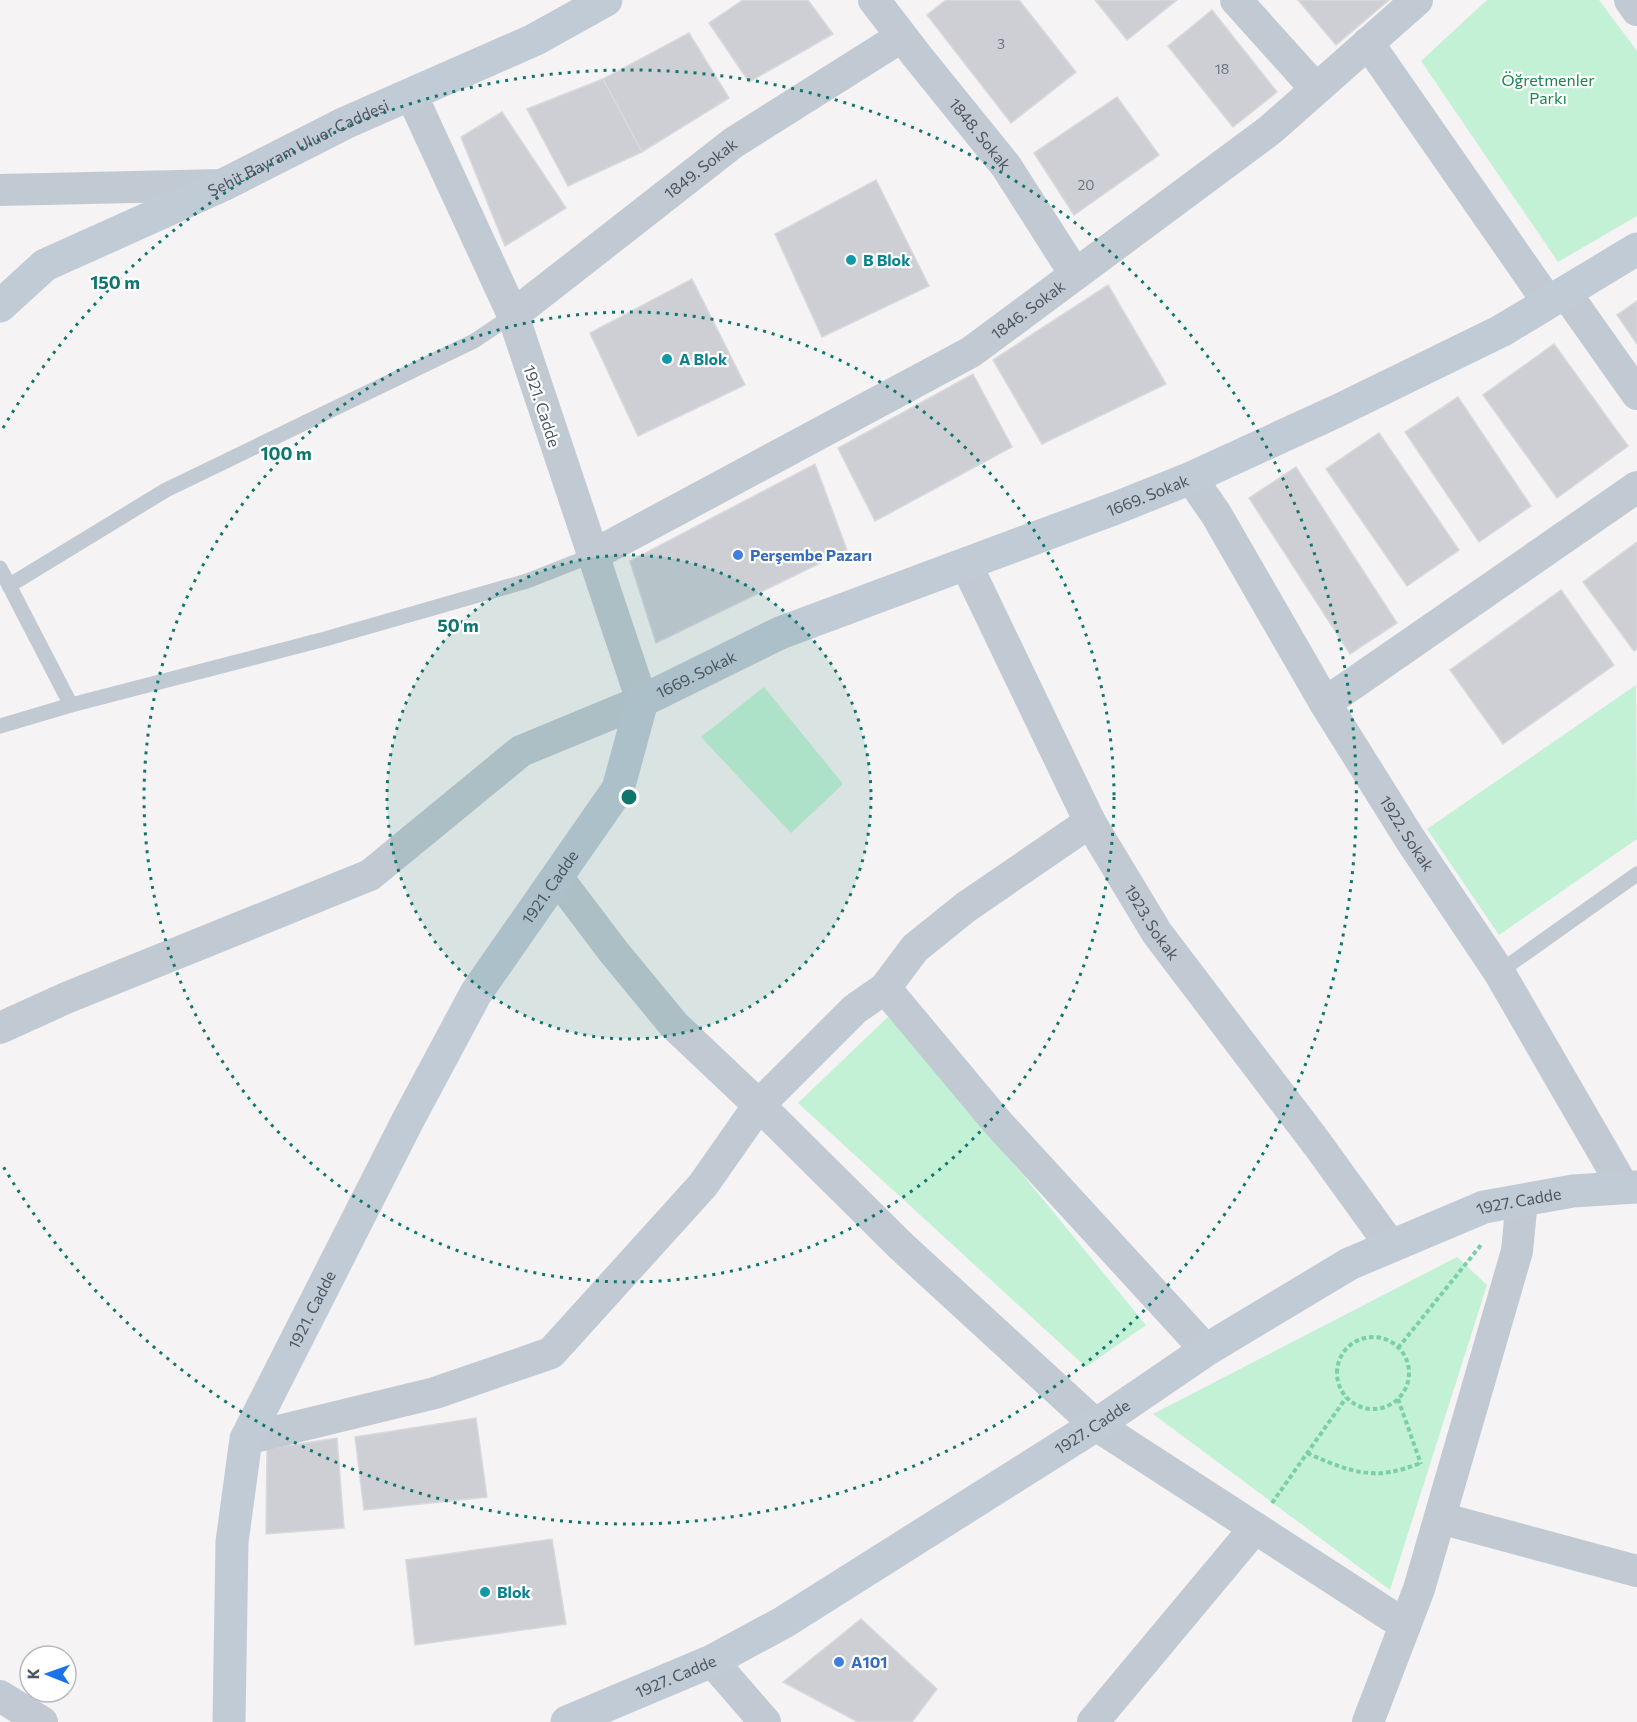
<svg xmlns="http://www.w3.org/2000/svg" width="1637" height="1722" font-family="Commissioner,sans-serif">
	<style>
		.green { fill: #c3f1d5 }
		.building { fill: #cdcfd5; stroke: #d7d9de; stroke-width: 1.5 }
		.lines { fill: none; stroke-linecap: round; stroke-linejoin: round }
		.path { stroke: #7ad0a6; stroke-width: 4; stroke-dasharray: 4.5 3; stroke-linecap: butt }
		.lane { stroke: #c1cad2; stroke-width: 15 }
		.street { stroke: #c1cad2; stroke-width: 32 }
		.secondary { stroke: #c1cbd6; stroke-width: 33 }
		.ring { fill: none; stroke: #0f766e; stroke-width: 3; stroke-dasharray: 3 6 }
		.culture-dot { fill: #0f9aa8; stroke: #fff; stroke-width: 2 }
		.shop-dot { fill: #3f7fe0; stroke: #fff; stroke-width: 2 }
		.labels { text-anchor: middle; stroke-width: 4.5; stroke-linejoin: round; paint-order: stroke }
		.number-label { font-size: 14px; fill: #6b747e }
		.park-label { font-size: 16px; fill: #17864f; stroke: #fff }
		.street-label { font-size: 16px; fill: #4a5661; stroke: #fff }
		.culture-label { font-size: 16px; font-weight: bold; fill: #0d838f; stroke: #fff; text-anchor: start }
		.shop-label { font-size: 16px; font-weight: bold; fill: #366cbe; stroke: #fff; text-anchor: start }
		.centre { fill: #0f766e; stroke: #fff; stroke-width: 3 }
		.ring-label { font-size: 18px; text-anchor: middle; font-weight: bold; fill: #0f766e; stroke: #fff; stroke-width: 4.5; stroke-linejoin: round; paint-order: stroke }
	</style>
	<rect width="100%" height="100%" fill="#f5f3f3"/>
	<path class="green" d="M 1487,0 L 1599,0 L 1637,51 L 1637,216 L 1558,262 L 1421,61 Z
		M 1636,685 L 1637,839 L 1499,935 L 1427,829 Z
		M 764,687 L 843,784 L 791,833 L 701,737 Z
		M 891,1014 L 1146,1325 L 1086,1367 L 798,1103 Z
		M 1457,1257 L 1487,1285 L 1390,1590 L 1153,1414 Z"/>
	<path class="building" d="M 743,0 L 808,0 L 833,34 L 749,82 L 709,23 Z
		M 946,0 L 1019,0 L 1076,72 L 1011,123 L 927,15 Z
		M 1095,0 L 1177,0 L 1127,40 Z
		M 1298,0 L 1389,0 L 1336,45 Z
		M 1212,10 L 1277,92 L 1233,127 L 1168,46 Z
		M 689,33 L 729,98 L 642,152 L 603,79 Z
		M 603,79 L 642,152 L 568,186 L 527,109 Z
		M 1117,97 L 1159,155 L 1074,215 L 1034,153 Z
		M 502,112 L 566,208 L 505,246 L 461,137 Z
		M 876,180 L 929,286 L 822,337 L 775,234 Z
		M 692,279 L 745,385 L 638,436 L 590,333 Z
		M 1108,285 L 1166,384 L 1042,444 L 993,360 Z
		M 1637,301 L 1637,344 L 1617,315 Z
		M 1554,344 L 1628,446 L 1557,498 L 1483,395 Z
		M 973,374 L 1012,447 L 875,521 L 838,448 Z
		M 1458,397 L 1531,506 L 1479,542 L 1405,432 Z
		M 1379,433 L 1459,550 L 1407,586 L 1326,469 Z
		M 815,464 L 847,550 L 656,643 L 630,561 Z
		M 1296,467 L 1397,623 L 1350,654 L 1249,498 Z
		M 1637,542 L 1637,649 L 1634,651 L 1583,582 Z
		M 1561,590 L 1614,665 L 1503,744 L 1450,670 Z
		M 476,1418 L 487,1497 L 364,1510 L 355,1437 Z
		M 337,1438 L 344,1528 L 266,1534 L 267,1449 Z
		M 552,1539 L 566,1624 L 415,1645 L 406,1560 Z
		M 861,1619 L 937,1689 L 912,1722 L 858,1722 L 783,1682 Z"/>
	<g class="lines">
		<path class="path" d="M1337 1373a36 36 0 1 1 72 0a36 36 0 1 1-72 0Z
			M 1398,1348 L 1481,1245
			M 1398,1399 L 1421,1464
			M 1307,1453 C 1350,1472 1375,1482 1420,1463
			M 1272,1503 L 1346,1398"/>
		<path class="lane" d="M 0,568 L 71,705
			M 10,585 L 166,490 L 474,341 L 513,315
			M 0,726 L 71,705 L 325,639 L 527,581 L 593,555
			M 1499,972 L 1637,874"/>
		<g class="street">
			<path id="s1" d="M 874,0 L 917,56 L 1006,166 L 1075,274"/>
			<path d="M 1236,0 L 1316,89"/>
			<path d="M 1630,0 L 1637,10"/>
			<path d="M 1368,43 L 1548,302"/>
			<path d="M 0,190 L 223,185"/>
			<path d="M 1565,292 L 1637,394"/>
			<path id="s2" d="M 513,315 L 733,143 L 901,37"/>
			<path id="s3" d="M 1191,478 L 1216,514 L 1325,703 L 1410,839 L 1499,972 L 1624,1188"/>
			<path id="s4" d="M 593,555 L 971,352 L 1270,130 L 1417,0"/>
			<path id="s5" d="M 966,564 L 1090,822 L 1157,933 L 1318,1145 L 1391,1246"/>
			<path d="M 1325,703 L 1637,487"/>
			<path d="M 557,877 L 613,951 L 674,1025 L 767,1113 L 900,1245 L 1096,1425 L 1405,1625"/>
			<path d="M 885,988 L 997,1122 L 1206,1350"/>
			<path d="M 0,1028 L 66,998 L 370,875 L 521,751 L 642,701 L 513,315 L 411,94"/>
			<path d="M 246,1439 L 435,1393 L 551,1353 L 703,1185 L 759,1105 L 855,1009 L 885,988 L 915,948 L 966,907 L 1090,822"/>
			<path d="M 1440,1518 L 1637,1571"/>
			<path d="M 712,1661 L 765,1722"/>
			<path d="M 0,1696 L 42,1722"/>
			<path d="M 1093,1722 L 1255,1528"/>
			<path d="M 1368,1722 L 1419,1589 L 1517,1251 L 1522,1200"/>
		</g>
		<g class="secondary">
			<path id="s6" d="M 0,306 L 45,265 L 223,185 L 345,123 L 534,40 L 606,0"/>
			<path id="s7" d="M 229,1722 L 232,1542 L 246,1439 L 408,1120 L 476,993 L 618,789 L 642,701 L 780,633 L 1116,508 L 1191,478 L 1337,411 L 1501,331 L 1637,249"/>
			<path id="s8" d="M 567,1722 L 712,1661 L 784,1622 L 1096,1425 L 1206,1350 L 1349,1264 L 1484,1207 L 1573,1191 L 1637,1187"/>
		</g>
	</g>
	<circle cx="629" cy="797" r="242" fill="#0f766e" fill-opacity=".12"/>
	<g class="ring">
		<circle cx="629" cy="797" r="242"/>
		<circle cx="629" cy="797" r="485"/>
		<path d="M3 428A727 727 0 1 1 3 1166"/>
	</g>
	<g class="culture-dot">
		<circle cx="851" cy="260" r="6"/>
		<circle cx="667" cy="359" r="6"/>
		<circle cx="485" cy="1592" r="6"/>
	</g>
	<g class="shop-dot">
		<circle cx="738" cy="555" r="6"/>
		<circle cx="839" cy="1662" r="6"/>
	</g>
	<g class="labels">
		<g class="number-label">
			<text x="1001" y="49">3</text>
			<text x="1222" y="74">18</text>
			<text x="1086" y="190">20</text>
		</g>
		<g class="park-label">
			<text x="1548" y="86">Öğretmenler<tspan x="1548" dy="18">Parkı</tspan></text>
		</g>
		<g class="street-label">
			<text dy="6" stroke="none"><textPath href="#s1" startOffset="171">1848. Sokak</textPath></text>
			<text dy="6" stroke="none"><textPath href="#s6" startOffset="340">Şehit Bayram Uluer Caddesi</textPath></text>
			<text dy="6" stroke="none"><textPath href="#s2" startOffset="238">1849. Sokak</textPath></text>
			<text dy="6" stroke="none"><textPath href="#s4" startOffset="500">1846. Sokak</textPath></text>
			<text transform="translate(542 406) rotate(72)" y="6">1921. Cadde</text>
			<text dy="6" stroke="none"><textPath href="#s7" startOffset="1672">1669. Sokak</textPath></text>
			<text dy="6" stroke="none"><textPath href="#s7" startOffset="1186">1669. Sokak</textPath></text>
			<text dy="6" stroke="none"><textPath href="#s3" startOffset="416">1922. Sokak</textPath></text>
			<text dy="6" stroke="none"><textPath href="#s7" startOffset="915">1921. Cadde</textPath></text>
			<text dy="6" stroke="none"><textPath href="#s5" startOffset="404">1923. Sokak</textPath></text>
			<text dy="6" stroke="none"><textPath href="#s8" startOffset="1090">1927. Cadde</textPath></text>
			<text dy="6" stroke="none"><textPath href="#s7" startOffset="429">1921. Cadde</textPath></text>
			<text dy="6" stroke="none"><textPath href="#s8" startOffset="604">1927. Cadde</textPath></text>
			<text dy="6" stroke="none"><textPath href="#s8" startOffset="118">1927. Cadde</textPath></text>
		</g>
		<g class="culture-label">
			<text x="863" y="266">B Blok</text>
			<text x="679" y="365">A Blok</text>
			<text x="497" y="1598">Blok</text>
		</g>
		<g class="shop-label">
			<text x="750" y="561">Perşembe Pazarı</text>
			<text x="851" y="1668">A101</text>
		</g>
	</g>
	<circle cx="629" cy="797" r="9" class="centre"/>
	<g class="ring-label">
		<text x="115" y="289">150 m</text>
		<text x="286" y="460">100 m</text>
		<text x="458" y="632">50 m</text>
	</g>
	<g transform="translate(48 1674) rotate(271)"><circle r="28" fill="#ffffff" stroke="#b7bbc0" stroke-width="1.5"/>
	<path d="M0-4.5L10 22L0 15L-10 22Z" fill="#1a73e8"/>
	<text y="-9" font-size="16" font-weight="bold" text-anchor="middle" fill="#4a5661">K</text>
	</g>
</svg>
